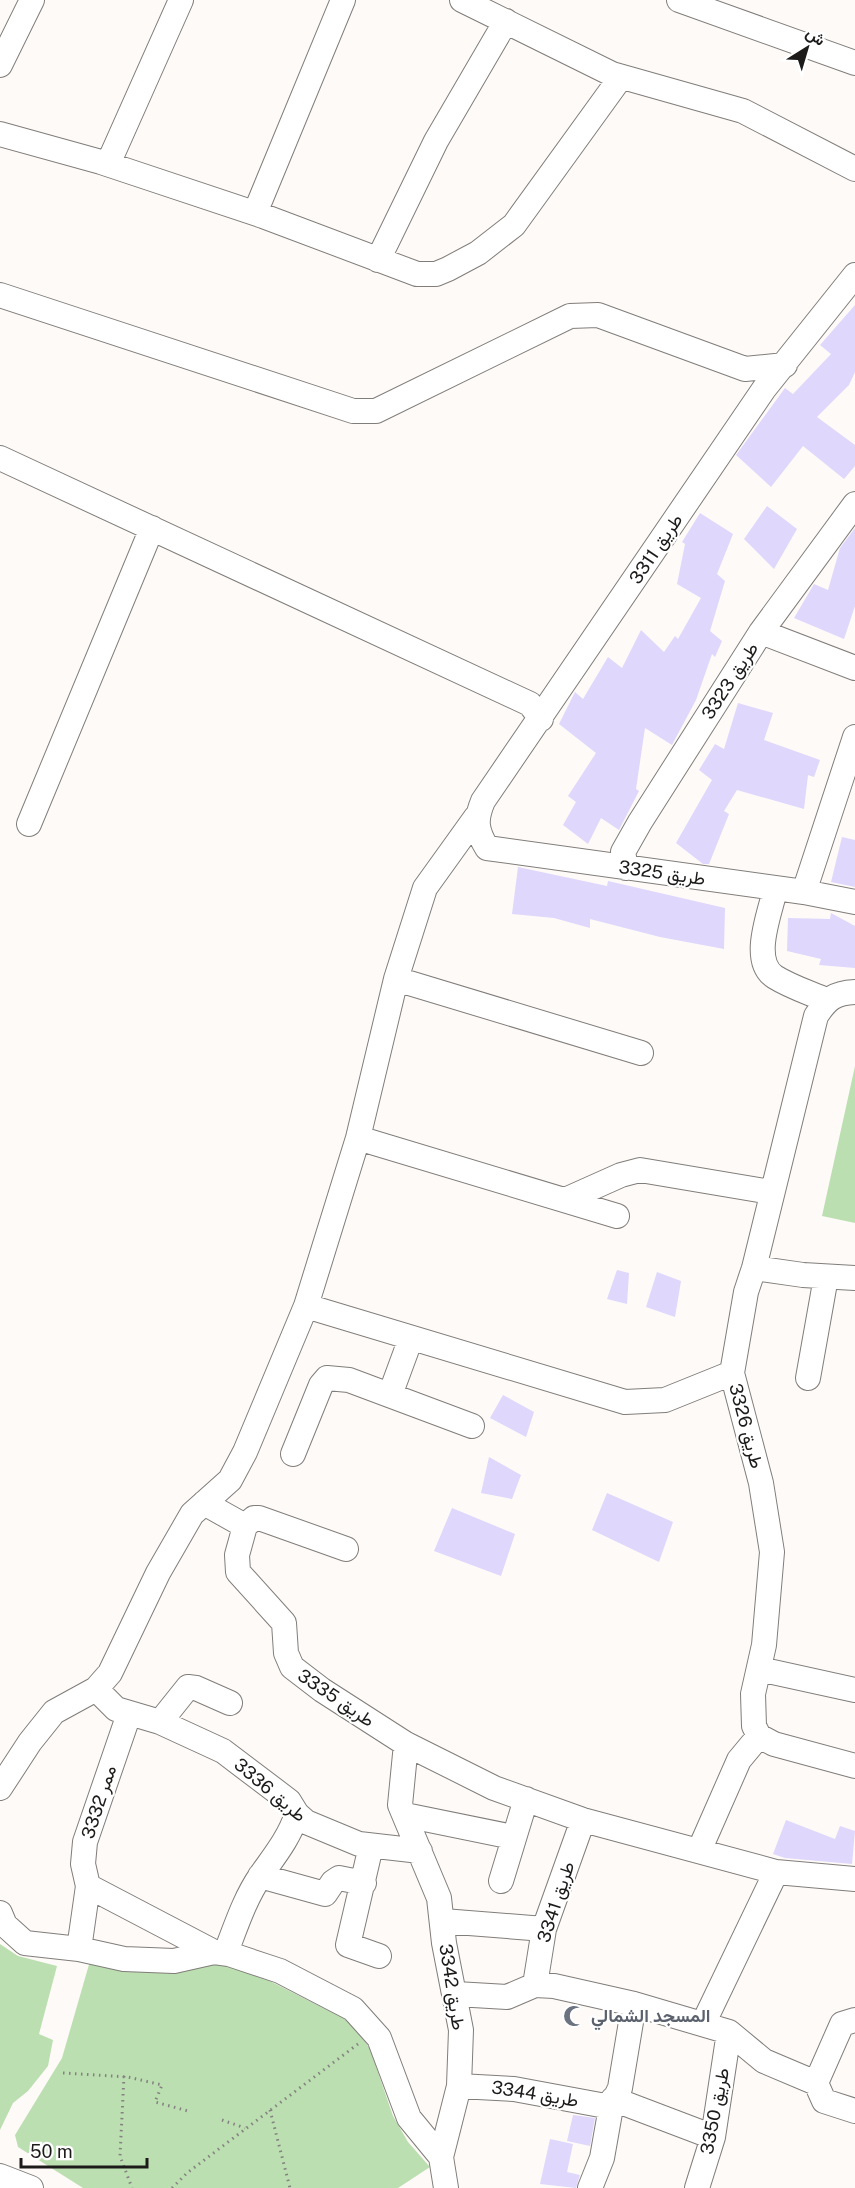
<svg xmlns="http://www.w3.org/2000/svg" width="855" height="2188" font-family="'Public Sans',Vazirmatn,sans-serif">
	<style>
		.green { fill: #bcdfb1 }
		.building { fill: #dfd7fc }
		.lines { fill: none; stroke-linecap: round; stroke-linejoin: round }
		.minor-casing { stroke: #807d7a; stroke-width: 26 }
		.path { stroke: #848280; stroke-width: 3; stroke-dasharray: 1.5 4.5; stroke-linecap: butt }
		.minor { stroke: #fff; stroke-width: 24 }
		.labels { text-anchor: middle; stroke-width: 4.5; stroke-linejoin: round; paint-order: stroke }
		.street-label { font-size: 18px; fill: #1c1b1a; stroke: #fff }
		.worship-label { font-size: 18px; font-weight: bold; fill: #5b616d; stroke: #fff; text-anchor: start }
	</style>
	<rect width="100%" height="100%" fill="#fefaf8"/>
	<path class="green" d="M 855,1066 L 855,1223 L 822,1216 Z
		M 0,1944 L 18,1956 L 57,1966 L 39,2034 L 53,2040 L 48,2066 L 28,2091 L 13,2103 L 0,2130 Z
		M 90,1961 L 172,1969 L 234,1963 L 353,2023 L 370,2049 L 393,2116 L 408,2142 L 430,2167 L 398,2188 L 83,2188 L 18,2147 L 15,2135 L 62,2058 Z"/>
	<path class="building" d="M 855,305 L 855,372 L 849,385 L 817,417 L 855,445 L 855,466 L 844,479 L 803,446 L 771,487 L 736,455 L 785,388 L 793,394 L 831,354 L 820,345 Z
		M 767,506 L 797,529 L 774,569 L 744,539 Z
		M 700,513 L 733,534 L 717,574 L 725,581 L 710,631 L 722,641 L 715,657 L 712,654 L 696,700 L 672,745 L 645,728 L 636,789 L 639,791 L 619,830 L 601,818 L 588,844 L 563,825 L 576,802 L 568,796 L 596,753 L 559,724 L 575,692 L 583,699 L 608,657 L 622,668 L 641,630 L 664,652 L 675,636 L 678,639 L 701,598 L 677,584 L 685,544 L 682,542 Z
		M 855,528 L 855,606 L 844,639 L 794,618 L 814,584 L 828,590 L 840,548 Z
		M 738,703 L 773,713 L 764,740 L 820,760 L 814,777 L 808,775 L 804,809 L 737,790 L 724,811 L 729,814 L 709,864 L 703,864 L 676,843 L 712,780 L 699,770 L 715,744 L 724,749 Z
		M 842,837 L 855,840 L 855,887 L 831,882 Z
		M 518,867 L 607,886 L 608,881 L 725,908 L 724,949 L 660,937 L 590,919 L 590,928 L 554,918 L 512,914 Z
		M 831,913 L 855,926 L 855,968 L 819,965 L 821,959 L 787,951 L 788,918 L 830,919 Z
		M 617,1270 L 629,1273 L 627,1304 L 607,1299 Z
		M 657,1272 L 681,1281 L 675,1317 L 646,1307 Z
		M 503,1395 L 534,1412 L 526,1437 L 490,1418 Z
		M 489,1457 L 521,1475 L 512,1499 L 481,1493 Z
		M 607,1493 L 673,1522 L 659,1562 L 592,1530 Z
		M 452,1508 L 515,1534 L 501,1576 L 434,1551 Z
		M 786,1820 L 835,1839 L 840,1826 L 855,1831 L 852,1864 L 785,1858 L 773,1854 Z
		M 573,2115 L 595,2118 L 590,2146 L 567,2141 Z
		M 550,2139 L 573,2144 L 567,2172 L 580,2175 L 576,2188 L 540,2184 Z"/>
	<g class="lines">
		<defs>
			<path id="minor" d="M 462,0 L 612,74 L 743,111 L 855,169
				M 679,0 L 855,63
				M 0,65 L 32,0
				M 0,134 L 101,162 L 263,216 L 417,274 L 436,274 L 448,269 L 478,253 L 514,225 L 621,77
				M 108,164 L 181,0
				M 255,213 L 343,0
				M 378,260 L 436,141 L 506,21
				M 855,275 L 764,389 L 483,801 C 475,820 476,830 487,848 L 804,892 L 855,902
				M 0,295 L 353,411 L 376,411 L 570,316 L 598,315 L 745,369 L 785,365
				M 0,458 L 530,704 L 541,719
				M 761,632 L 855,668
				M 29,824 L 152,528
				M 626,868 L 623,852 L 640,822 L 761,632 L 855,504
				M 775,890 C 770,913 750,961 775,977 C 791,987 810,993 826,1000
				M 804,892 L 855,737
				M 396,979 L 641,1053
				M 855,992 C 834,993 827,999 816,1016 L 754,1268 L 746,1292 L 732,1373 L 761,1483 L 772,1552 L 764,1645 L 753,1694 L 754,1726 L 759,1736 L 774,1744 L 855,1766
				M 358,1138 L 617,1216
				M 565,1200 L 621,1175 L 640,1170 L 771,1192
				M 754,1268 L 803,1275 L 855,1278
				M 306,1306 L 358,1138 L 396,979 L 425,888 L 476,817
				M 808,1378 L 826,1277
				M 390,1395 L 411,1338
				M 293,1454 L 321,1385 L 327,1378 L 349,1380 L 472,1426
				M 204,1503 L 245,1526 L 237,1555 L 238,1572 L 284,1623 L 286,1653 L 292,1667 L 322,1690 L 406,1744 L 494,1788 L 583,1820 L 776,1872 L 855,1879
				M 245,1526 L 254,1518 L 259,1518 L 346,1549
				M 759,1669 L 855,1690
				M 96,1689 L 116,1709 L 160,1722 L 223,1751 L 289,1801 L 297,1814 L 306,1822 L 359,1844 L 420,1851
				M 129,1714 L 85,1842 L 83,1864 L 88,1886 L 214,1952
				M 160,1722 L 188,1687 L 196,1688 L 230,1703
				M 406,1744 L 400,1805 L 439,1898 L 444,1943 L 461,2030 L 459,2086 L 441,2157
				M 0,1788 L 30,1742 L 54,1712 L 96,1689 L 110,1673 L 158,1573 L 192,1514 L 230,1480 L 245,1452 L 306,1306 L 625,1402 L 665,1400 L 732,1373
				M 405,1815 L 513,1837
				M 371,1846 L 348,1945 L 379,1956
				M 699,1851 L 739,1760 L 759,1736
				M 260,1876 L 325,1894 L 333,1882 L 339,1878 L 364,1883
				M 501,1881 L 526,1799
				M 0,1913 L 5,1925 L 25,1943 L 79,1949 L 124,1959 L 174,1961 L 214,1952 L 229,1954 L 280,1971 L 353,2009 L 379,2038 L 409,2118 L 441,2157 L 446,2188
				M 443,1921 L 544,1929
				M 79,1949 L 88,1886
				M 229,1954 L 226,1952 C 236,1926 245,1898 261,1875 C 275,1855 289,1838 297,1814
				M 535,1985 L 544,1929 L 583,1820
				M 456,1994 L 507,1997 L 535,1985 L 554,1986 L 634,2004 L 729,2032 L 764,2061 L 816,2083 L 842,2024 L 855,2020
				M 703,2024 L 776,1872
				M 816,2083 L 824,2101 L 855,2111
				M 459,2086 L 514,2089 L 611,2107 L 620,2088 L 634,2004
				M 613,2099 L 713,2137
				M 0,2176 L 31,2188
				M 590,2188 L 602,2158 L 611,2107
				M 697,2188 L 713,2137 L 729,2032"/>
		</defs>
		<use href="#minor" class="minor-casing"/>
		<path class="path" d="M 63,2073 L 128,2077 L 162,2085 L 155,2102 L 188,2111
			M 124,2076 L 120,2156 L 132,2188
			M 270,2110 L 290,2188
			M 222,2120 L 245,2128
			M 172,2188 L 187,2173 L 358,2044"/>
		<use href="#minor" class="minor"/>
	</g>
	<defs>
		<symbol id="mosque-bare" viewBox="-9 -9 18 18"><path d="M3.5-4.9A6 6 0 1 0 3.5 4.9A5 5 0 1 1 3.5-4.9Z" fill="#6b7280" stroke="#fff" stroke-width="2.5" paint-order="stroke"/></symbol>
	</defs>
	<g fill-rule="evenodd">
		<use href="#mosque-bare" x="559" y="2001" width="30" height="30"/>
	</g>
	<g class="labels">
		<g class="street-label">
			<text transform="translate(656 549) rotate(-56)" y="6">طريق 3311</text>
			<text transform="translate(730 681) rotate(-57)" y="6">طريق 3323</text>
			<text transform="translate(662 873) rotate(8)" y="6">طريق 3325</text>
			<text transform="translate(746 1426) rotate(75)" y="6">طريق 3326</text>
			<text transform="translate(336 1698) rotate(34)" y="6">طريق 3335</text>
			<text transform="translate(270 1790) rotate(40)" y="6">طريق 3336</text>
			<text transform="translate(99 1802) rotate(-72)" y="6">ممر 3332</text>
			<text transform="translate(556 1902) rotate(-72)" y="6">طريق 3341</text>
			<text transform="translate(452 1987) rotate(81)" y="6">طريق 3342</text>
			<text transform="translate(535 2094) rotate(9)" y="6">طريق 3344</text>
			<text transform="translate(715 2111) rotate(-79)" y="6">طريق 3350</text>
		</g>
		<g class="worship-label">
			<text x="591" y="2022">المسجد الشمالي</text>
		</g>
	</g>
	<g transform="translate(807 48) rotate(37)" stroke="#ffffff" stroke-width="4.5" paint-order="stroke">
	<path d="M0-4.5L10 22L0 15L-10 22Z" fill="#1c1b1a"/>
	<text y="-9" font-size="16" font-weight="bold" text-anchor="middle" fill="#1c1b1a">ش</text>
	</g>
	<path d="M21 2158v9h126v-9" fill="none" stroke="#1c1b1a" stroke-width="3"/>
	<text x="30" y="2158" font-size="18" fill="#1c1b1a" stroke="#ffffff" stroke-width="4.5" paint-order="stroke">50 m</text>
</svg>
